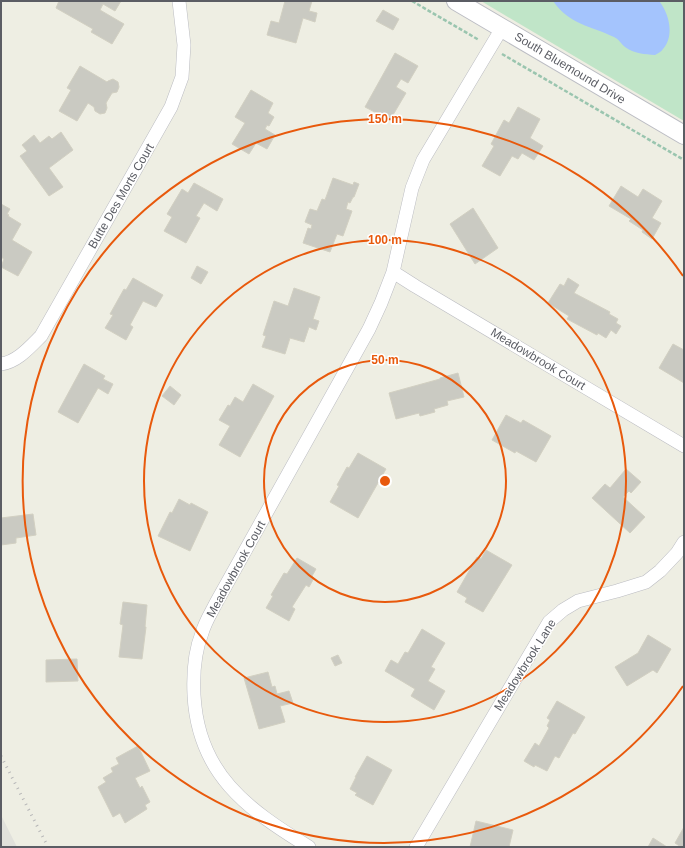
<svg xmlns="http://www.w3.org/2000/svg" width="685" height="848" font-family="Helvetica,sans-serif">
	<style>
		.industrial { fill: #e1e1db }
		.green { fill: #c0e5c8 }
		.water { fill: #a4c4fd }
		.building { fill: #cacac2; stroke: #d2d0c2 }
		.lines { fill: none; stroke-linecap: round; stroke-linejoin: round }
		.minor-casing { stroke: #bbbcc2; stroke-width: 14 }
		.secondary-casing { stroke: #bcbdc4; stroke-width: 20 }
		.path { stroke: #9ac5af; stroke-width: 2.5; stroke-dasharray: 4 2; stroke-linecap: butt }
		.minor { stroke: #fff; stroke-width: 13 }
		.secondary { stroke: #fff; stroke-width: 18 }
		.rail { stroke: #b6b6b7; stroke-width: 3; stroke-dasharray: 1 5; stroke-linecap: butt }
		.ring { fill: none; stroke: #e8590c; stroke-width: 2 }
		.labels { text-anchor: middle; stroke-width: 3; stroke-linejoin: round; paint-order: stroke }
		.street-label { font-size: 12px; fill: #5b5d64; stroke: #fff }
		.centre { fill: #e8590c; stroke: #fff; stroke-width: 2 }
		.ring-label { font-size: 12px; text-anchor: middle; font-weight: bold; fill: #e8590c; stroke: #fff; stroke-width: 3; stroke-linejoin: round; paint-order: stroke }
	</style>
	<rect width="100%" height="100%" fill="#eeeee3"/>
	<path class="industrial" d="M 1,815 L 17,847 L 1,847 Z"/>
	<path class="green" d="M 481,1 L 684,1 L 684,121 Z"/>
	<path class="water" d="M 553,1 L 659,1 C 669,13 675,36 663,49 C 661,52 658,53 655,55 C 645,54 634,54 625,47 C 621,44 619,39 614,37 C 589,25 570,25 553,1 Z"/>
	<path class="building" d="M 59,1 L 121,1 L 115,11 L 103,4 L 100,10 L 124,24 L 112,44 L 91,32 L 93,29 L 56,8 Z
		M 285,1 L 312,1 L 309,11 L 317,13 L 315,22 L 303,18 L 296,43 L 267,35 L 271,21 L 279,23 Z
		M 383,10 L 399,19 L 393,30 L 376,21 Z
		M 395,53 L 418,66 L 408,83 L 401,79 L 396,87 L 406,93 L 390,120 L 365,107 Z
		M 80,66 L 107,82 L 108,81 L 113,79 L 118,82 L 119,87 L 117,92 L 112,93 L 106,103 L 107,108 L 105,113 L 100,114 L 95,111 L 94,107 L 88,103 L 77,121 L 59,111 L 71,90 L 67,88 Z
		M 251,90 L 273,103 L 268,113 L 274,117 L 269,126 L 267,125 L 265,129 L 275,135 L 267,149 L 256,143 L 249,154 L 232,144 L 245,123 L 235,117 Z
		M 518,107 L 540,119 L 530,138 L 543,146 L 534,160 L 522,153 L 518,159 L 512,156 L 500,176 L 482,166 L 494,146 L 491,144 L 504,120 L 509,123 Z
		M 61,132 L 73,150 L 49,168 L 63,187 L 49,196 L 20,156 L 27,151 L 22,145 L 34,135 L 40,143 L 49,136 L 52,139 Z
		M 333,178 L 353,185 L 354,182 L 359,184 L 354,197 L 353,197 L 350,203 L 348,202 L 346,209 L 352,211 L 343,236 L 337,234 L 330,252 L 303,243 L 308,228 L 311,229 L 312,225 L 305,222 L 310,209 L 317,211 L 322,199 L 325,200 Z
		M 194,183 L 223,199 L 217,211 L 204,203 L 196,216 L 200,218 L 186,243 L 164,231 L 172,217 L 167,214 L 182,189 L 188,193 Z
		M 621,186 L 638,197 L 643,189 L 662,201 L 652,218 L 661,223 L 652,239 L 642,232 L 643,230 L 629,221 L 631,219 L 609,206 Z
		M 1,204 L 10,209 L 7,214 L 9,215 L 8,216 L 21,224 L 12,240 L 32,252 L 18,276 L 1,267 L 4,259 L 1,257 Z
		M 473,208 L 498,248 L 475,264 L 450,224 Z
		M 197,266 L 208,272 L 201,284 L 191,278 Z
		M 133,278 L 163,295 L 156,307 L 143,301 L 130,325 L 133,327 L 126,340 L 105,328 L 113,315 L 110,314 L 124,289 L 126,290 Z
		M 568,278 L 579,285 L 574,293 L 610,312 L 609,314 L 618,319 L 616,323 L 621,326 L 616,334 L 611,330 L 606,338 L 598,333 L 597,335 L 567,319 L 569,316 L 548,303 L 560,284 L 564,286 Z
		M 294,288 L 320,297 L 313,319 L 319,321 L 316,330 L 309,327 L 304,342 L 290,338 L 285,354 L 262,347 L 266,336 L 263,335 L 274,301 L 288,306 Z
		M 673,344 L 684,350 L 684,383 L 659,368 Z
		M 84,364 L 105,376 L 103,379 L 113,384 L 108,394 L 98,388 L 78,423 L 58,412 Z
		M 458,373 L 464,397 L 447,401 L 448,405 L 434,409 L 435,412 L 420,416 L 419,413 L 396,419 L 389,393 L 440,379 L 440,378 Z
		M 253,384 L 274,396 L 240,457 L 219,445 L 230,426 L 219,420 L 228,405 L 230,406 L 235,397 L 243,402 Z
		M 170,386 L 181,395 L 174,405 L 162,396 Z
		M 506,415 L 521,423 L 523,420 L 551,436 L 536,462 L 516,451 L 515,453 L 492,440 Z
		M 358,453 L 386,469 L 358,518 L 330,502 L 339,486 L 337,485 L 347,467 L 349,468 Z
		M 626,469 L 641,482 L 631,493 L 629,491 L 623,497 L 645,517 L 630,533 L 592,498 L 605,484 L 610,488 Z
		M 179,499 L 190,505 L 191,503 L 208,512 L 190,551 L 158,536 L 170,512 L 172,513 Z
		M 33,514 L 36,535 L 16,538 L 16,543 L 1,545 L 1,518 Z
		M 486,550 L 512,565 L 483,612 L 465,602 L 467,598 L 457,592 L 477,557 L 481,559 Z
		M 297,558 L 316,569 L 312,576 L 314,578 L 309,587 L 306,585 L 292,607 L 295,609 L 289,621 L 266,608 L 273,596 L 271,595 L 284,573 L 287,574 Z
		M 123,602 L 147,605 L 145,627 L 146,627 L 142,659 L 119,657 L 123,625 L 120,624 Z
		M 422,629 L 445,643 L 431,667 L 435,669 L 428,681 L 445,691 L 434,710 L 411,696 L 415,689 L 385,671 L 391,660 L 398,664 L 405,652 L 408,653 Z
		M 648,635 L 671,649 L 657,673 L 653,670 L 627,686 L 615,667 L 638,653 Z
		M 338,655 L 342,663 L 335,666 L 331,658 Z
		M 77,659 L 78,681 L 46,682 L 46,660 Z
		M 268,672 L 272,687 L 275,686 L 277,694 L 289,691 L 293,703 L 280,706 L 285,722 L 259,729 L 244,678 Z
		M 557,701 L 585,717 L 575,734 L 573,733 L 559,758 L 555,756 L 547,771 L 535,765 L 534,767 L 524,761 L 535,743 L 539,746 L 549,728 L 547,726 L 550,720 L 547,718 Z
		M 138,746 L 150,771 L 135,778 L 140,788 L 142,786 L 150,802 L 145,805 L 147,809 L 125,823 L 120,813 L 113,817 L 98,787 L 106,782 L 103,778 L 113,772 L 111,768 L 119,764 L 116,758 Z
		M 367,756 L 392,770 L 373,805 L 355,795 L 357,793 L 350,789 L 356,777 L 355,777 Z
		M 476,821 L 513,830 L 509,847 L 470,847 Z
		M 684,827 L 684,847 L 681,847 L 675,843 Z
		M 653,838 L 667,847 L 648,847 Z"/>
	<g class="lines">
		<defs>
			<path id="minor" d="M 393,272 L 415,286 L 684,446
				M 1,364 C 17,362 30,347 41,336 L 171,107 L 182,77 L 184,45 L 179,1
				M 309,847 C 247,809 198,774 194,695 C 193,674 194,653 202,633 C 205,622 211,613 216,603 L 369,329 L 381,303 L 393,272 L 412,188 L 423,160 L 502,28
				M 416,847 L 549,622 L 563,610 L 578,601 L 617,591 L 646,582 L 660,571 L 677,553 L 684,542"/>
			<path id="secondary" d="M 456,1 L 684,135"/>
		</defs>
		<use href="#minor" class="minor-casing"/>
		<use href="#secondary" class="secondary-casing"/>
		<path class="path" d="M 412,1 L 479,40
			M 502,54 L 684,160"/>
		<use href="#minor" class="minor"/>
		<use href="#secondary" class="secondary"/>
		<path class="rail" d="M 1,756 L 48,847"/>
	</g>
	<g class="ring">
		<circle cx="385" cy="481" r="121"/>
		<circle cx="385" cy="481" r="241"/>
		<path d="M683 686A362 362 0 1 1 683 276"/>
	</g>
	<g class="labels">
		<g class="street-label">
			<text transform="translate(570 68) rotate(31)" y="4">South Bluemound Drive</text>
			<text transform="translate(121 196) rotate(-60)" y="4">Butte Des Morts Court</text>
			<text transform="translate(538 359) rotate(31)" y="4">Meadowbrook Court</text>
			<text transform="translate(236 569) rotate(-61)" y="4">Meadowbrook Court</text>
			<text transform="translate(525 665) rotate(-58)" y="4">Meadowbrook Lane</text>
		</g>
	</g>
	<circle cx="385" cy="481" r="6" class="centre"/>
	<g class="ring-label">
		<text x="385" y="123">150 m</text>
		<text x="385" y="244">100 m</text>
		<text x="385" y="364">50 m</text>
	</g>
	<rect width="685" height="848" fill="none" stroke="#5b5d64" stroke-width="4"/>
</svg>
